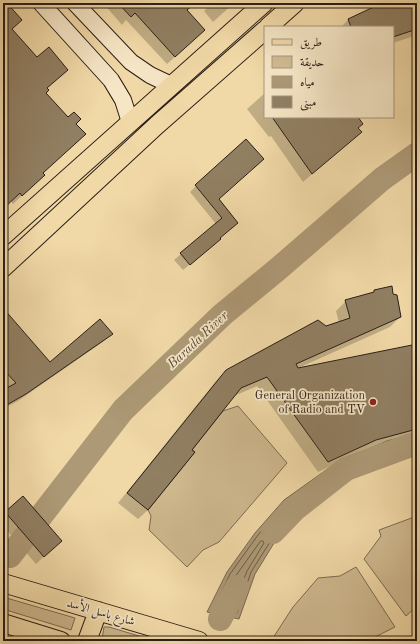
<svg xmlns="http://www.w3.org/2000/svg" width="420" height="644" font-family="'Old Standard TT',Amiri,serif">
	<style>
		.green { fill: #cfb98f; stroke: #7c6c54 }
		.water { fill: #ad9976; stroke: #796850 }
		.shadow { fill: #0003 }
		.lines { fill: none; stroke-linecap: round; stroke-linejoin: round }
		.shore { stroke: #6c5c47; stroke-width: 1 }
		.river { stroke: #ad9976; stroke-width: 24 }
		.building { fill: #917f62; stroke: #2a1e18 }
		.secondary-casing { stroke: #2a1e18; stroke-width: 18 }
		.primary-casing { stroke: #2a1e18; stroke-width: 20 }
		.secondary { stroke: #f6e6c6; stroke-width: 16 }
		.primary { stroke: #f1d9a7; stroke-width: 18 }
		.poi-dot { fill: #8f2418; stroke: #f6e6c6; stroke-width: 1.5 }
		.labels { text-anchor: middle; stroke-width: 3.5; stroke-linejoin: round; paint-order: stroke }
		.poi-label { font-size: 12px; fill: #2a1e18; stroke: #f6e6c6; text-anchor: end }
		.street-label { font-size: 12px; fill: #2a1e18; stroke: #f6e6c6 }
		.water-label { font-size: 13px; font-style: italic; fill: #584939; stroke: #f6e6c6 }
	</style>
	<rect width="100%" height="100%" fill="#f1d9a7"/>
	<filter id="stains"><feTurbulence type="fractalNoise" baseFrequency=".005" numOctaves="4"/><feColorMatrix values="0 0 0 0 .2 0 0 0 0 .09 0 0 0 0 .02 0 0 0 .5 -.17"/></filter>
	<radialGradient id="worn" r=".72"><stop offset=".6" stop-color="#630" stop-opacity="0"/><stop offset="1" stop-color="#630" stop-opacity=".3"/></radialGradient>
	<path class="green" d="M 238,406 L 287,463 L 219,542 L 203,550 L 187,567 L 149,530 L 151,516 L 148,510 L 195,452 L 192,450 L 223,411 Z
		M 417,516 L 417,606 L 406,616 L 364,559 L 381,536 L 379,530 Z
		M 356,567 L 395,627 L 367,641 L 271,641 L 293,607 L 318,578 L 340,576 Z
		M 3,597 L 75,618 L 71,630 L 3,609 Z
		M 104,627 L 109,627 L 156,641 L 107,641 L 102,639 Z"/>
	<path class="water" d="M 417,433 L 417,451 L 402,448 L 346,469 L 295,509 L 255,574 L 239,619 L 207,612 L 227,572 L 255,533 L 284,500 L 333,465 L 387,441 Z"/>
	<path class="shadow" d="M 103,3 L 194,3 L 186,10 L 196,38 L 167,64 L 126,20 L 122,25 Z
		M 212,3 L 234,3 L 213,22 L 204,11 Z
		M 385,3 L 417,3 L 417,35 L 393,43 L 393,27 L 341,27 L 348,20 Z
		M 3,8 L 11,29 L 46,88 L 45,93 L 75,124 L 35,183 L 13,204 L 11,201 L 3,208 Z
		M 417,53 L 417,66 L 416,67 L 412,65 Z
		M 265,93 L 265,117 L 357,117 L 357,128 L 361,132 L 303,182 L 271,136 L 269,137 L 247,109 Z
		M 196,186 L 218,199 L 237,222 L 219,238 L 214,245 L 183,270 L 174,260 L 216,224 L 190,192 Z
		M 374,291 L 400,317 L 390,327 L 296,369 L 417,346 L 417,436 L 365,450 L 318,472 L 257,386 L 234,396 L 191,450 L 148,510 L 138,519 L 118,503 L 216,381 L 226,371 L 325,327 L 339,323 L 336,311 L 346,301 L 372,294 Z
		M 3,309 L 50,363 L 111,334 L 104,341 L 18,401 L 3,409 L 3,391 L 7,388 L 3,384 Z
		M 23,498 L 53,548 L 36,564 L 3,526 L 3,516 Z"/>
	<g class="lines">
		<path class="shore" d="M 319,480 L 322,481 L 321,483 L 292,507 L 251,572 L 237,613 L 235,614 L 215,609 L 214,607 L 230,574 L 258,535 L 287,503 Z
			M 261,541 L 263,541 L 264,543 L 247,571 L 233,607 L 232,608 L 222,606 L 221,604 L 235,577 Z"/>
		<path class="river" d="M 273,532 L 295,509 L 346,469 L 411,445 L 417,444
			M 10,556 L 123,410 L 222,315 L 278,269 L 382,179 L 417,154
			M 220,619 L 237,587"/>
	</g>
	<path class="building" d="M 3,3 L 7,3 L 22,20 L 12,29 L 37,57 L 49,47 L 68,70 L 47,88 L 49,90 L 46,93 L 68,117 L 74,112 L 81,119 L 76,124 L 86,134 L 43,173 L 45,175 L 22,196 L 20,193 L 3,209 Z
		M 118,3 L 195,3 L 187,10 L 205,30 L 175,57 L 135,13 L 131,17 Z
		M 382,3 L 417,3 L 417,29 L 393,37 L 393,27 L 351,27 L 348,19 Z
		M 272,117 L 358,117 L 363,124 L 358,128 L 362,132 L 312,174 Z
		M 246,139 L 264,159 L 219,199 L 238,223 L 220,238 L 221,239 L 190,265 L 180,253 L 222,218 L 195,185 Z
		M 392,286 L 393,294 L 397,295 L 401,317 L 296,364 L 298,368 L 417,344 L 417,429 L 376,440 L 328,462 L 267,377 L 241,388 L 192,450 L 195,452 L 148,510 L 127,493 L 226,370 L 318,320 L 326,326 L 350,318 L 345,300 L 374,292 L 374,290 Z
		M 3,308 L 50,362 L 100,319 L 113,334 L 26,394 L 3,407 L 3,390 L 16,383 L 3,369 Z
		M 23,496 L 62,541 L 44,557 L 5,512 Z"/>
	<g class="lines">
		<defs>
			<path id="secondary" d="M 41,3 L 111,80 L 123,100 L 130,122
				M 75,3 L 131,62 L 150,75 L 171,85"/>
			<path id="primary" d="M 268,27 L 295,3
				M 3,236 L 264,3
				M 3,268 L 157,125 L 265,30
				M 3,583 L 199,641
				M 3,623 L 61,641
				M 87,641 L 98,611"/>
		</defs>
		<use href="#secondary" class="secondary-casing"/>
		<use href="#primary" class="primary-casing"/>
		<use href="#secondary" class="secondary"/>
		<use href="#primary" class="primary"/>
	</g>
	<circle class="poi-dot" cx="373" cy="402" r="4"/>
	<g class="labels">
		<g class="poi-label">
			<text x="365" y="399">General Organization<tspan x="365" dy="14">of Radio and TV</tspan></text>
		</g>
		<g class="street-label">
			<text transform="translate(101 612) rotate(16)" y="4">شارع باسل الأسد</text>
		</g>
		<g class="water-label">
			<text transform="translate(197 339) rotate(-43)" y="5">Barada River</text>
		</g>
	</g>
	<rect width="420" height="644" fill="none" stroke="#f1d9a7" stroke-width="16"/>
	<rect x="4" y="4" width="412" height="636" fill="none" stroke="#2a1e18" stroke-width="2"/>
	<rect x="8" y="8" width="404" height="628" fill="none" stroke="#2a1e18"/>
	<rect x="264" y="26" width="130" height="92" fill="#f6e6c6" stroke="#a49680"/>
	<rect x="272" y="39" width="20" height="6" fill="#f1d9a7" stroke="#a49680"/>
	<text x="300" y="46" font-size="12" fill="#2a1e18">طريق</text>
	<rect x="272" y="56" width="20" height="12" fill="#cfb98f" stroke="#a49680"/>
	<text x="300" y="66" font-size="12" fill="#2a1e18">حديقة</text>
	<rect x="272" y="76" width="20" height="12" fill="#ad9976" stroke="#a49680"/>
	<text x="300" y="86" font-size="12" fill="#2a1e18">مياه</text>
	<rect x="272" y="96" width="20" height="12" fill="#917f62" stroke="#a49680"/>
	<text x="300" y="106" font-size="12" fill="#2a1e18">مبنى</text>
	<rect width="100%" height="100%" filter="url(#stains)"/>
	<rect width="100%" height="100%" fill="url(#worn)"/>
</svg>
